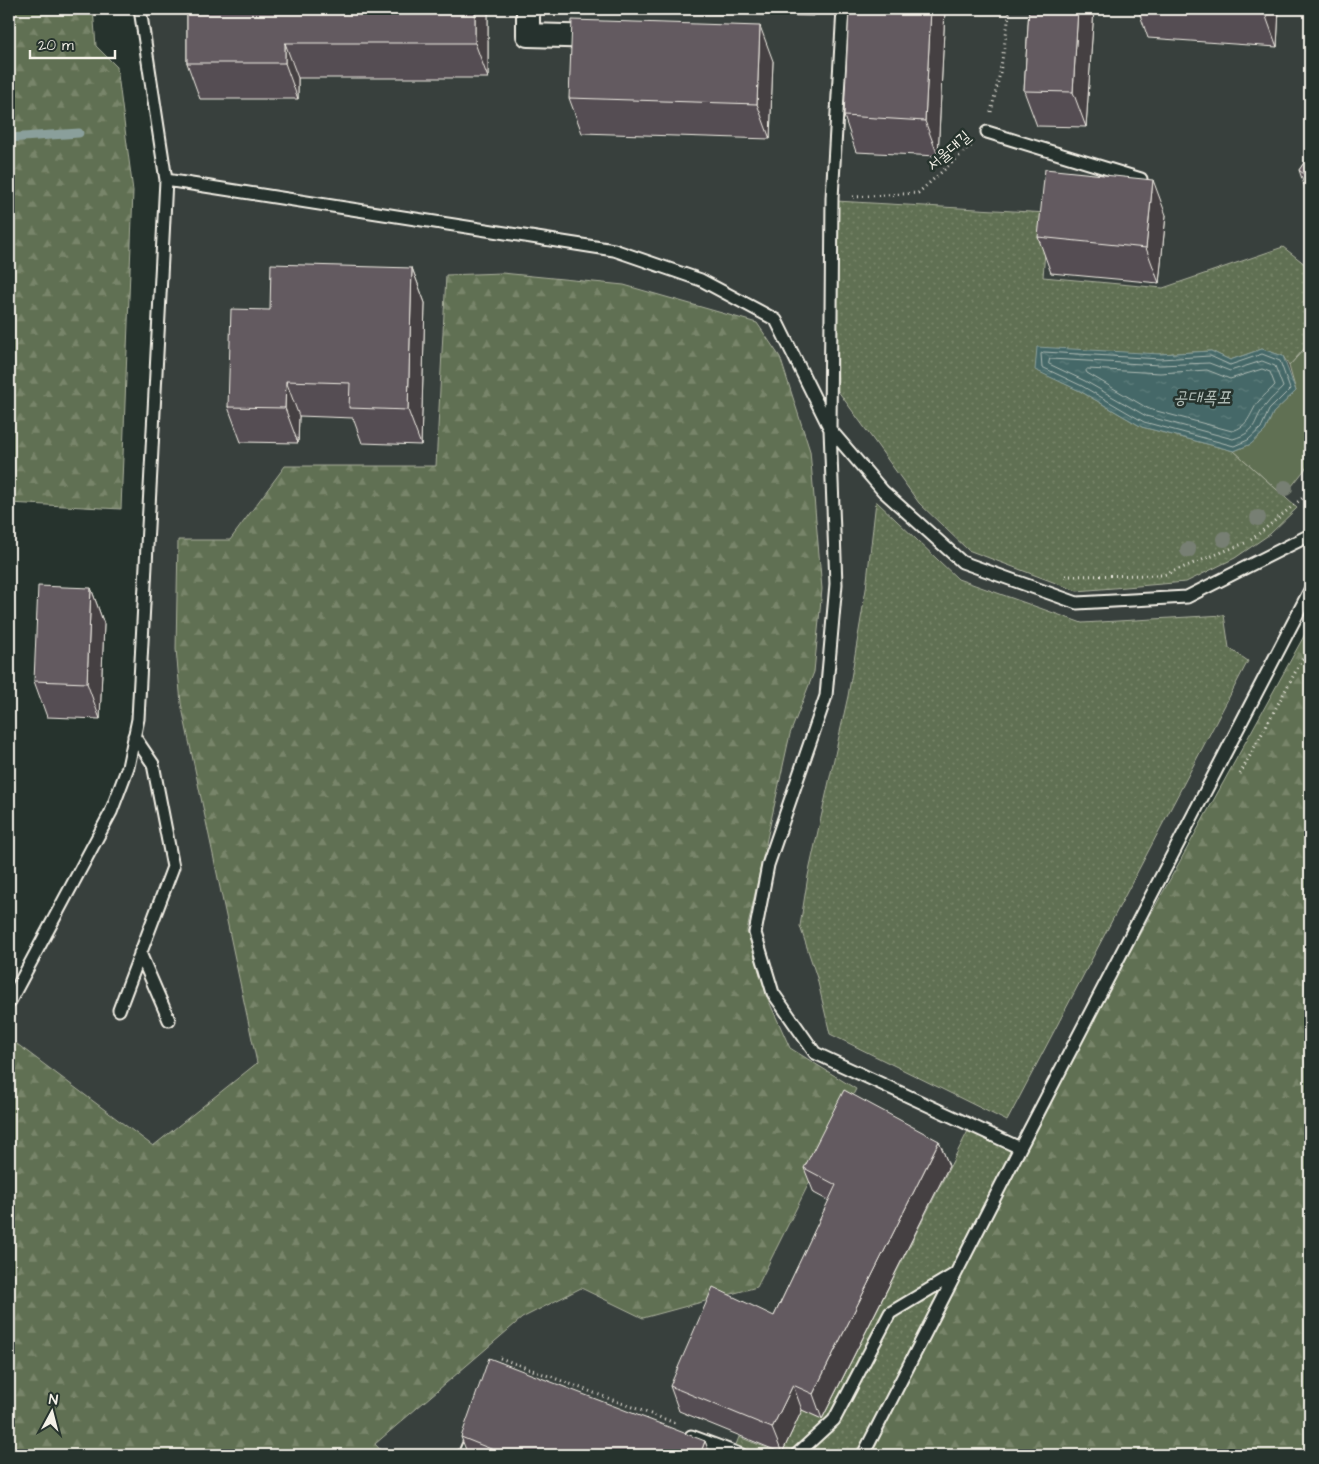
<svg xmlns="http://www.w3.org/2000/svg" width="1319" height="1464" font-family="'Architects Daughter','Poor Story',sans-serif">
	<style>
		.built { fill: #383f3c }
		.green { fill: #617052; stroke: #aab09d }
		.forest { fill: url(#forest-firs); stroke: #aab09d }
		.park { fill: url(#park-dots); stroke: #aab09d }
		.water { fill: url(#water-ripples); stroke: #8a9f9b }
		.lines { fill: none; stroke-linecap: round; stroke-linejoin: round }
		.shore { stroke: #aebab4; stroke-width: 1 }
		.stream { stroke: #8a9f9b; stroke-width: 9 }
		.lane-casing { stroke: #f4f1e8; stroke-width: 15 }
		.street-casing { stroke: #f4f1e8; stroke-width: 26 }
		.path { stroke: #f4f1e8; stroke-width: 3; stroke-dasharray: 1 4; stroke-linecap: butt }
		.lane { stroke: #26332d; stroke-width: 11 }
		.street { stroke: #26332d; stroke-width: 22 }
		.tree { fill: #777f73 }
		.wall { fill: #554d53; stroke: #f4f1e8 }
		.shaded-wall { fill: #453f43; stroke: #f4f1e8 }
		.building { fill: #635a60; stroke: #f4f1e8 }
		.labels { text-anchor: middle; stroke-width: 5; stroke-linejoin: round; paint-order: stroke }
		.street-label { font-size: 16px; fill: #f4f1e8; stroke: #26332d }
		.water-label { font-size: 18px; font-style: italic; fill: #aebab4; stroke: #26332d }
	</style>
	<defs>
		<pattern id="forest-firs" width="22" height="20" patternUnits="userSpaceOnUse" patternTransform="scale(1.25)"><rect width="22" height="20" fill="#617052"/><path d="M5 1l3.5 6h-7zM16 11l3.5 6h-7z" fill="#78856b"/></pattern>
		<pattern id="park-dots" width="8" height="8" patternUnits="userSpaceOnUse" patternTransform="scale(1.25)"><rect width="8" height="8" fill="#617052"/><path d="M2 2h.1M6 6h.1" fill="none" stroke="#78856b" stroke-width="1.8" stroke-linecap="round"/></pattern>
		<pattern id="water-ripples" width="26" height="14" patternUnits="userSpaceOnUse" patternTransform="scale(1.25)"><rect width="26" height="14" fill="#446867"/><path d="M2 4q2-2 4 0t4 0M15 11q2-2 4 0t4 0" fill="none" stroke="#607e7d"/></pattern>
	</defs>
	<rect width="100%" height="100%" fill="#26332d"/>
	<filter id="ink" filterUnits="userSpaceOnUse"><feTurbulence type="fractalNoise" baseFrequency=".02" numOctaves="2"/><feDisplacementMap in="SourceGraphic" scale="10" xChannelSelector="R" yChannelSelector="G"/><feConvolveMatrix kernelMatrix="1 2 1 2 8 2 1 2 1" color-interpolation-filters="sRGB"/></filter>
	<g filter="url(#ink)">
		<path class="built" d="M 140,9 L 1310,9 L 1310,590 L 863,1455 L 9,1455 L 9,1003 L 111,812 L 138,719 L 166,180 Z"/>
		<path class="green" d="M 1310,342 L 1310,463 L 1284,496 L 1234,451 L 1251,444 L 1265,431 L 1273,413 L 1296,391 L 1289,366 Z"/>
		<path class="forest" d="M 9,9 L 93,9 L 96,46 L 117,67 L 133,191 L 121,509 L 9,503 Z
			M 502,273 L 624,285 L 757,323 L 780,357 L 810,451 L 822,589 L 814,672 L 790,734 L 747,930 L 767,997 L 790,1048 L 856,1089 L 757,1287 L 643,1318 L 581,1288 L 522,1318 L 375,1444 L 385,1455 L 9,1455 L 9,1038 L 153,1146 L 257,1063 L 181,703 L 176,649 L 178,540 L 230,540 L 285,466 L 436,466 L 446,275 Z
			M 1310,625 L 1310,1455 L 853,1455 Z"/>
		<path class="park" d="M 836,201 L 1048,213 L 1043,277 L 1163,288 L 1283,247 L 1310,268 L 1310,342 L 1289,366 L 1283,356 L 1262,349 L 1230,360 L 1211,351 L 1160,354 L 1035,369 L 1080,391 L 1142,427 L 1234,451 L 1297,508 L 1270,534 L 1235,558 L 1186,582 L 1077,591 L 968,550 L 919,503 L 838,391 Z
			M 876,501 L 958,579 L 1082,623 L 1224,615 L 1229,648 L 1248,661 L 1007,1121 L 830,1034 L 817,978 L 800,926 L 808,876 L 848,696 L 866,589 Z
			M 971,1125 L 1020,1148 L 974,1222 L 950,1285 L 863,1455 L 732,1455 L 739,1437 L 780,1453 L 802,1410 L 822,1419 Z"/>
		<path class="water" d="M 1037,347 L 1160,354 L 1211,351 L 1230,360 L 1262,349 L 1283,356 L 1296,391 L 1273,413 L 1265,431 L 1251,444 L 1234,451 L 1142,427 L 1080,391 L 1035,370 Z"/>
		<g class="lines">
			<path class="shore" d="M 1044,352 L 1160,359 L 1210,356 L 1230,365 L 1262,354 L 1280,361 L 1290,389 L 1269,410 L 1261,428 L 1248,440 L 1234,446 L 1144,422 L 1082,386 L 1042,367 L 1041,354 Z
				M 1050,359 L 1160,365 L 1209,363 L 1230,371 L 1262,361 L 1275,366 L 1283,387 C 1278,393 1271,398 1266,405 C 1252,420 1260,431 1233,439 L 1146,416 L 1085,381 L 1049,364 Z
				M 1088,369 L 1160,373 L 1207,370 L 1230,379 L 1262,369 L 1270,372 L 1275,385 C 1270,391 1263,396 1258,402 C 1249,415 1249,426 1232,431 L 1149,409 L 1087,373 L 1086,371 Z"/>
			<path class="stream" d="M 9,138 L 79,133"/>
			<defs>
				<path id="lane" d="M 843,9 L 832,198 L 830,429 L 836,584 L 826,696 L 768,865 L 755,933 L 773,993 L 815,1053 L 1020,1148
					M 987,132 L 1141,179
					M 166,180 L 614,250 L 701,280 L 776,320 L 830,429 L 883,491 L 962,562 L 1077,603 L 1187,597 L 1310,535
					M 140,953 L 169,1020
					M 9,1003 L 111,812 L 128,767 L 138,719 L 166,180 L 140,9
					M 119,1010 L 173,867 L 153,764 L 134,736
					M 691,1436 L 742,1455
					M 464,1455 L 472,1436
					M 796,1455 L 834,1420 L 890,1313 L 955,1274
					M 863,1455 L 1020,1148 L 1310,590"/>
				<path id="street" d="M 528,9 L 528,35 L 600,37"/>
			</defs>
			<use href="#lane" class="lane-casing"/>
			<use href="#street" class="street-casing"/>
			<path class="path" d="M 991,112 L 1000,73 L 1010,9
				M 853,197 L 918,193 L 973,144
				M 1251,540 L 1310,492
				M 1065,576 L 1164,575 L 1245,543
				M 1240,774 L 1310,645
				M 500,1363 L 500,1358 L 675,1423"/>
			<use href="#lane" class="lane"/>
			<use href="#street" class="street"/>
		</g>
		<g class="tree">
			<circle cx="1285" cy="488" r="8"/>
			<circle cx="1258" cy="518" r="8"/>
			<circle cx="1224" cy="539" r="8"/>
			<circle cx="1188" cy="550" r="8"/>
		</g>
		<path class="wall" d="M 187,9 L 488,9 L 488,78 L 298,78 L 298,99 L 200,99 L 187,63 Z
			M 564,9 L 814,9 L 814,16 L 565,11 Z
			M 945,9 L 938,156 L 856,152 L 844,116 Z
			M 1029,9 L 1094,9 L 1086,127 L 1037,126 L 1024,91 Z
			M 1138,9 L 1279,9 L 1277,47 L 1148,38 Z
			M 773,61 L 770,139 L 582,133 L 569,98 Z
			M 1310,154 L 1310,202 L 1299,170 Z
			M 1166,215 L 1159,283 L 1051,273 L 1038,237 Z
			M 412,268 L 425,303 L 421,445 L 362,443 L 353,418 L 299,416 L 298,443 L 241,442 L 228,407 L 270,310 Z
			M 91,588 L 104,624 L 100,719 L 47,717 L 34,681 Z
			M 939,1141 L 949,1166 L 822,1419 L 802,1410 L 782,1453 L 679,1411 L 670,1386 L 774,1316 L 829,1201 L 814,1193 L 804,1168 Z
			M 461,1437 L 705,1441 L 710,1455 L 468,1455 Z"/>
		<path class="shaded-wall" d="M 475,9 L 488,9 L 488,78 L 475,43 Z
			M 812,9 L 814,9 L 814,16 Z
			M 931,9 L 945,9 L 938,156 L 925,121 Z
			M 1078,9 L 1094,9 L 1086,127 L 1073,92 Z
			M 1264,9 L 1279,9 L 1277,47 L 1264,11 Z
			M 760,26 L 773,61 L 770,139 L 757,104 Z
			M 285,43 L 298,78 L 298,99 L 285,63 Z
			M 1153,180 L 1166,215 L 1159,283 L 1146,248 Z
			M 412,268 L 425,303 L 421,445 L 408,410 Z
			M 286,381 L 299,416 L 298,443 L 285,408 Z
			M 91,588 L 104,624 L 100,719 L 87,683 Z
			M 939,1141 L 949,1166 L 822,1419 L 813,1394 Z
			M 793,1385 L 802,1410 L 782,1453 L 772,1428 Z
			M 705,1441 L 710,1455 L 700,1455 Z"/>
		<path class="building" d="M 187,9 L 475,9 L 475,43 L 285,43 L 285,63 L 187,63 Z
			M 849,9 L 931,9 L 925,121 L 844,116 Z
			M 1029,9 L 1078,9 L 1073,92 L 1024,91 Z
			M 1226,9 L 1264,9 L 1264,11 Z
			M 572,20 L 760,26 L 757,104 L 569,98 Z
			M 1310,154 L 1310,179 L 1299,170 Z
			M 1045,169 L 1153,180 L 1146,248 L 1038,237 Z
			M 271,264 L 412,268 L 408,410 L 349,408 L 350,383 L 286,381 L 285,408 L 228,407 L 231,309 L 270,310 Z
			M 38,586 L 91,588 L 87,683 L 34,681 Z
			M 844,1090 L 939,1141 L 813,1394 L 793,1385 L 772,1428 L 670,1386 L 713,1287 L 774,1316 L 836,1185 L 804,1168 Z
			M 489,1358 L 705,1441 L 700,1455 L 506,1455 L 461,1437 Z"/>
	</g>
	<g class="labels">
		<g class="street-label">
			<text transform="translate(948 150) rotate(-41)" y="6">서울대길</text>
		</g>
		<g class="water-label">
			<text x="1202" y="403">공대폭포</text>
		</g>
	</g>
	<rect width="1319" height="1464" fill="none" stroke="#26332d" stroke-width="30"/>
	<rect x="15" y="15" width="1289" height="1434" fill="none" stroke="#f4f1e8" stroke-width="2" filter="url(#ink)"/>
	<g transform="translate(52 1412) rotate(7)" stroke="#26332d" stroke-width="4" paint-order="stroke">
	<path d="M0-4L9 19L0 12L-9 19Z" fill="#f4f1e8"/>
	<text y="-8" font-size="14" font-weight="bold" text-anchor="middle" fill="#f4f1e8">N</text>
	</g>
	<path d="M30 50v8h85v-8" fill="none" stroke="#f4f1e8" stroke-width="2.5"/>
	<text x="38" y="50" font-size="15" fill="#f4f1e8" stroke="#26332d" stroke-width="4" paint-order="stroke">20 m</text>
</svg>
